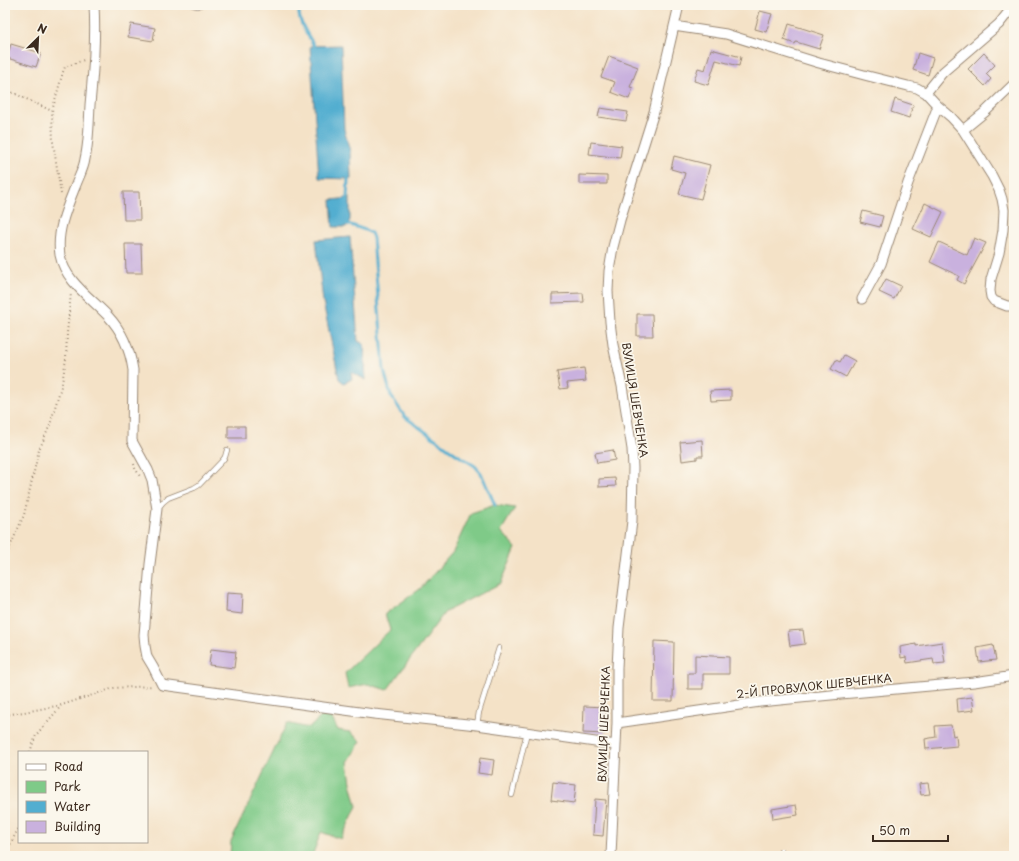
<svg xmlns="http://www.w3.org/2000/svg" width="1019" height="861" font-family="'Playpen Sans',sans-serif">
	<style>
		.green { fill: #7fca88; stroke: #5d7a53 }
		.water { fill: #52aed0; stroke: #466c77 }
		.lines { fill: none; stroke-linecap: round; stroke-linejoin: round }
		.stream { stroke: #52aed0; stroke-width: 3 }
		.building { fill: #c9b1de }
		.service-casing { stroke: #988672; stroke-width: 6 }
		.minor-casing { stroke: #988672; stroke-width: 11 }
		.path { stroke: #988672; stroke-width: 2; stroke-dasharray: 1 3; stroke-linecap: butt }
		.service { stroke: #fff; stroke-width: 4.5 }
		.minor { stroke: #fff; stroke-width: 9 }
		.labels { text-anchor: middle; stroke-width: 3.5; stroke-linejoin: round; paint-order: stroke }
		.street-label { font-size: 11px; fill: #3b2a1e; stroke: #fbf7ec }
	</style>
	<rect width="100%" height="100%" fill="#fbf7ec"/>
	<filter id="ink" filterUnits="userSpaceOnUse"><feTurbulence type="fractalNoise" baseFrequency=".025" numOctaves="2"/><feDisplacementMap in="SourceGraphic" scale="8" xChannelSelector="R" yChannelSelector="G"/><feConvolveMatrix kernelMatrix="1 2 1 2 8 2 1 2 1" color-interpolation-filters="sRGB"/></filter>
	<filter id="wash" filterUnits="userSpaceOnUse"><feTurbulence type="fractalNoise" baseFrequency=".012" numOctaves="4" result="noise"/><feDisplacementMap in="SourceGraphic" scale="16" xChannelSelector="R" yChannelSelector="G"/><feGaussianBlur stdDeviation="0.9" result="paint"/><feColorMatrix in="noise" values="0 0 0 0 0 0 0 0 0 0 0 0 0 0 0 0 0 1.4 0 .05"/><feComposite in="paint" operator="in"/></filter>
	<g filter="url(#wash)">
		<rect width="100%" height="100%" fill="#f4e2c7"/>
		<path class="green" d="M 495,505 L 515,508 L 501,531 L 516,548 L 501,583 L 445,612 L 387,690 L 368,684 L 348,688 L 345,673 L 390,630 L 385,614 L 420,589 L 453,552 L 471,513 Z
			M 322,716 L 331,717 L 338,730 L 350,732 L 361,741 L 348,762 L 351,783 L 357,806 L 341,839 L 321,832 L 312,856 L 230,856 L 231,841 L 287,723 L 309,728 Z"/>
		<path class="water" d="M 341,45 L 344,129 L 350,151 L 351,179 L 319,178 L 310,46 Z
			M 350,198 L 350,220 L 346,227 L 333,227 L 331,200 Z
			M 350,237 L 358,341 L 364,344 L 366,380 L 351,372 L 352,379 L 344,383 L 339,379 L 323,302 L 316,240 Z"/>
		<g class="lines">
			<path class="stream" d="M 300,5 C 295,19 308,34 314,46
				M 347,198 L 348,179
				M 348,224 L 365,230 L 371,233 L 373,238 L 384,370 L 391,396 L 405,417 L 456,454 L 475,466 L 481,473 L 495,505"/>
		</g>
		<g id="blocks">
			<path class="building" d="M 760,11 L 772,14 L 766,32 L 755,29 Z
				M 131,24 L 155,28 L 153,41 L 128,37 Z
				M 789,24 L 824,35 L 819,49 L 796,42 L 795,44 L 784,40 Z
				M 11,44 L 41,53 L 36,67 L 7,58 Z
				M 711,49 L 741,57 L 739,66 L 716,60 L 708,85 L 694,81 L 698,68 L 705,70 Z
				M 918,53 L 933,58 L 928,75 L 913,70 Z
				M 984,53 L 995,65 L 986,74 L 991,79 L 985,86 L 968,69 Z
				M 609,56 L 638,67 L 630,87 L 633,88 L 629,99 L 611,92 L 615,82 L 601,77 Z
				M 895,99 L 913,105 L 909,118 L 891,112 Z
				M 600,108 L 628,112 L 626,121 L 598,117 Z
				M 591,142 L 622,146 L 620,158 L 589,154 Z
				M 674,156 L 710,165 L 701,199 L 679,194 L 685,173 L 671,169 Z
				M 579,175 L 607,176 L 607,184 L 579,184 Z
				M 123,192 L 139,192 L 140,220 L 124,220 Z
				M 925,203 L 943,212 L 931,237 L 913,229 Z
				M 863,211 L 883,216 L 880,227 L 860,222 Z
				M 974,238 L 986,243 L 964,284 L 957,280 L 959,276 L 930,262 L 939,242 L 967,255 Z
				M 125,244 L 141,244 L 142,273 L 126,273 Z
				M 886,279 L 901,286 L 894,299 L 879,292 Z
				M 583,293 L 584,302 L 552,303 L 552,294 Z
				M 637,314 L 652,314 L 653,336 L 637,336 Z
				M 844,355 L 855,361 L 846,377 L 831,369 L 836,360 L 840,362 Z
				M 584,368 L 586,381 L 567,383 L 568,388 L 560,389 L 557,372 Z
				M 731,390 L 731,400 L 711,401 L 710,391 Z
				M 228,426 L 245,426 L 245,438 L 228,438 Z
				M 702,440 L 703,456 L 697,456 L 697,459 L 682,461 L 680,442 Z
				M 613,450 L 615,460 L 597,463 L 595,453 Z
				M 615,478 L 616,486 L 599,487 L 599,479 Z
				M 227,593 L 243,594 L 242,614 L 226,612 Z
				M 803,630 L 805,644 L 790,646 L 788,631 Z
				M 654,641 L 674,642 L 673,701 L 653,701 Z
				M 942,642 L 945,663 L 934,664 L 933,659 L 907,663 L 906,657 L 901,658 L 900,647 L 916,644 L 916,646 Z
				M 993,645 L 996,660 L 979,662 L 977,648 Z
				M 211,649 L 236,652 L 234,668 L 209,665 Z
				M 695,655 L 729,657 L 729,674 L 703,674 L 703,689 L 688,689 L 688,673 L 695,673 Z
				M 972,697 L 974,710 L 958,712 L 957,699 Z
				M 584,706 L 606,707 L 605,734 L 583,733 Z
				M 951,725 L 953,736 L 956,735 L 957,746 L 926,749 L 925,739 L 936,737 L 935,726 Z
				M 480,758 L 494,760 L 492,775 L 478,773 Z
				M 553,782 L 576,785 L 574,803 L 551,800 Z
				M 928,783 L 930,794 L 921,795 L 919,784 Z
				M 595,799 L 606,800 L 603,836 L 593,835 Z
				M 796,805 L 798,815 L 773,819 L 772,809 Z"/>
		</g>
	</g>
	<g filter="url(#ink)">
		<use href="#blocks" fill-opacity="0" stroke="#988672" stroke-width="1"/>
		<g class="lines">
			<defs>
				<path id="service" d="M 193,5 L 198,6 L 200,5
					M 157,509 L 163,502 L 168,498 L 194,488 L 199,485 L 222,461 L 225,457 L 227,450
					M 477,725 L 479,712 L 499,648
					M 512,795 L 527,732
					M 779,856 L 781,851"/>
				<path id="minor" d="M 94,5 C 96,39 93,72 90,105 C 89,123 89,142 85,159 C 84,167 80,175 77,182 C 68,205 56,230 60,255 C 65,281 90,297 108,316 C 122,331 130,350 133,370 L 132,441 L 148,470 L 152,480 L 157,509 L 150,564 L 144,635 L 145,646 L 147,657 L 153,667 L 162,685 L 374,714 L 477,725 L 616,745
					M 674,26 L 726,34 L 819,63 L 868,76 L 908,86 L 917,88 L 926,93 L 938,106 L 951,117 L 963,130 L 992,176 L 999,190 L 1002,199 L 1004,210 L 1003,230 L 999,253 L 991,279 L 990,291 L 991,297 L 994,301 L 1007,306 L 1014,306
					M 926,93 L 943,72 L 999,24 L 1014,5
					M 963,130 L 985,112 L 1014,84
					M 862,299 L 881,264 L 908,183 L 938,106
					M 617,723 L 760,702 L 841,694 L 974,682 L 1014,676
					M 611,856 L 617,723 L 617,668 L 619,628 L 632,521 L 633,468 L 632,449 L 622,386 L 613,345 L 610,322 L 608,291 L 609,271 L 613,247 L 620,220 L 654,112 L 679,5"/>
			</defs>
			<use href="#service" class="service-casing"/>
			<use href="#minor" class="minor-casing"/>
			<path class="path" d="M 5,89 L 52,111
				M 61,194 L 53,142 L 52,111 L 63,72 L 65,67 L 81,61 L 84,60
				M 134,464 L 135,468 L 141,478
				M 5,558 L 24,515 L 39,450 L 50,425 L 62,383 L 66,359 L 67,333 L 71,293
				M 5,715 L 24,712 L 62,705 L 114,688 L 153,686
				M 30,752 L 36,735 L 61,706
				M 5,855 L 19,827"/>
			<use href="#service" class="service"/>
			<use href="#minor" class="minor"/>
		</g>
	</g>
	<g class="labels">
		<g class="street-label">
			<text transform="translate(635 400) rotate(81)" y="4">ВУЛИЦЯ ШЕВЧЕНКА</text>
			<text transform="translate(814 686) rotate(-6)" y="4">2-Й ПРОВУЛОК ШЕВЧЕНКА</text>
			<text transform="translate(604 724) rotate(-88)" y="4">ВУЛИЦЯ ШЕВЧЕНКА</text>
		</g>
	</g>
	<rect width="1019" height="861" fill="none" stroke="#fbf7ec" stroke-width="20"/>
	<rect x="18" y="751" width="130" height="92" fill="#fbf7ec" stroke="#aea59a"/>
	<rect x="26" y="764" width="20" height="6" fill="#ffffff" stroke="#aea59a"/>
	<text x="54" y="771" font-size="12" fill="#3b2a1e">Road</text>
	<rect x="26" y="781" width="20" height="12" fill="#7fca88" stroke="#aea59a"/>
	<text x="54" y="791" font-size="12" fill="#3b2a1e">Park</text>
	<rect x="26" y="801" width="20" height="12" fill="#52aed0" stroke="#aea59a"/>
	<text x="54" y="811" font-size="12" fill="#3b2a1e">Water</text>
	<rect x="26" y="821" width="20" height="12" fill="#c9b1de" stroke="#aea59a"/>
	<text x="54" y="831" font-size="12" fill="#3b2a1e">Building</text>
	<g transform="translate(38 38) rotate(24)" stroke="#fbf7ec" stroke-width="3" paint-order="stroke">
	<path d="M0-3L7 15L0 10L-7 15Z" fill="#3b2a1e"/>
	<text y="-6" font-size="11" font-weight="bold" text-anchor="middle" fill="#3b2a1e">N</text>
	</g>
	<path d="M873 835v6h75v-6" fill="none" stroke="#3b2a1e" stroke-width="2"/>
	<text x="879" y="835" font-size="12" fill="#3b2a1e" stroke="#fbf7ec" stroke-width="3" paint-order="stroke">50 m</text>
</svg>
